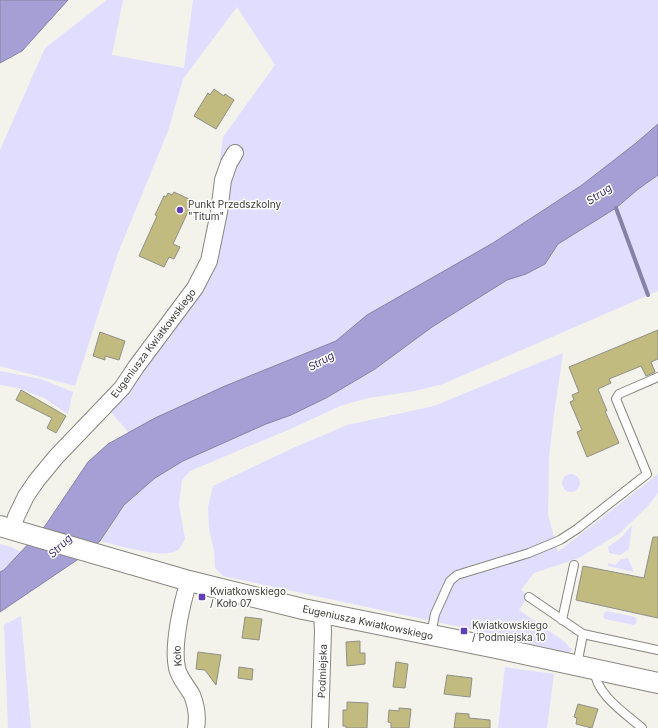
<svg xmlns="http://www.w3.org/2000/svg" width="658" height="728" font-family="Inter,sans-serif">
	<style>
		.green { fill: #e0ddfe }
		.water { fill: #a69fd5; stroke: #8681a6 }
		.lines { fill: none; stroke-linecap: round; stroke-linejoin: round }
		.stream { stroke: #8681a6; stroke-width: 4 }
		.building { fill: #c2bb80; stroke: #908f88 }
		.service-casing { stroke: #87867f; stroke-width: 10 }
		.minor-casing { stroke: #87867f; stroke-width: 18 }
		.tertiary-casing { stroke: #87867f; stroke-width: 22 }
		.service { stroke: #fff; stroke-width: 8 }
		.minor { stroke: #fff; stroke-width: 16 }
		.tertiary { stroke: #fff; stroke-width: 20 }
		.poi-dot { fill: #5f3fb7; stroke: #fff; stroke-width: 1.5 }
		.labels { text-anchor: middle; stroke-width: 3; stroke-linejoin: round; paint-order: stroke }
		.poi-label { font-size: 10px; fill: #3c3c38; stroke: #fff; text-anchor: start }
		.street-label { font-size: 10px; fill: #3c3c38; stroke: #fff }
		.water-label { font-size: 11px; font-style: italic; fill: #403173; stroke: #fff }
	</style>
	<rect width="100%" height="100%" fill="#f3f3eb"/>
	<path class="green" d="M 107,0 L 123,0 L 112,55 L 184,68 L 193,0 L 658,0 L 658,124 L 636,143 L 582,185 L 493,243 L 367,315 L 336,341 L 225,386 L 155,418 L 129,433 L 109,410 L 188,290 L 207,249 L 210,235 L 223,137 L 275,65 L 237,7 L 183,79 L 168,131 L 118,253 L 75,386 L 0,366 L 0,150 L 45,48 Z
		M 658,175 L 658,291 L 443,384 L 415,391 L 368,398 L 340,406 L 295,427 L 190,471 L 182,480 L 179,505 L 185,539 C 183,542 181,547 178,550 C 164,560 117,545 101,541 L 124,505 L 155,478 L 183,461 L 266,424 L 291,415 L 326,398 L 375,369 L 432,327 L 507,280 L 526,274 L 545,264 L 558,244 L 616,208 L 637,190 Z
		M 563,353 L 554,414 L 549,457 L 548,515 L 558,552 L 658,474 L 658,493 L 647,507 L 620,533 L 579,558 L 534,573 L 521,590 L 529,595 L 519,610 L 565,642 L 570,648 L 573,649 L 569,653 L 474,630 L 223,576 L 215,568 L 214,551 L 209,529 L 208,507 L 213,486 L 293,448 L 347,425 L 434,406 Z
		M 0,371 L 41,379 L 73,392 L 68,414 L 44,398 L 18,388 L 0,385 Z
		M562 483a9 9 0 1 1 18 0a9 9 0 1 1-18 0Z
		M 632,525 L 629,549 L 620,555 L 609,553 L 608,547 L 622,537 Z
		M 0,544 L 11,547 L 21,552 L 4,570 L 0,572 Z
		M 628,558 L 634,572 L 608,566 L 608,563 L 615,565 L 621,559 Z
		M 607,611 L 635,617 L 637,620 L 636,623 L 634,625 L 605,619 L 603,617 L 604,613 Z
		M 21,616 L 31,728 L 8,728 L 4,625 Z
		M 505,667 L 554,674 L 547,728 L 498,728 Z"/>
	<path class="water" d="M 0,0 L 68,0 L 22,51 L 0,63 Z
		M 658,124 L 658,175 L 637,190 L 616,208 L 558,244 L 545,264 L 526,274 L 507,280 L 432,327 L 375,369 L 326,398 L 291,415 L 266,424 L 183,461 L 155,478 L 124,505 L 100,541 L 77,560 L 0,612 L 0,572 L 4,570 L 45,526 L 88,462 L 108,444 L 155,418 L 225,386 L 336,341 L 367,315 L 493,243 L 582,185 L 636,143 Z"/>
	<g class="lines">
		<path class="stream" d="M 616,208 L 648,295"/>
	</g>
	<path class="building" d="M 214,89 L 224,96 L 225,94 L 234,100 L 216,129 L 194,116 L 208,93 L 210,95 Z
		M 174,192 L 193,201 L 173,244 L 180,247 L 174,259 L 169,257 L 164,267 L 139,256 L 157,216 L 155,215 L 164,196 L 166,197 L 168,193 L 172,195 Z
		M 658,330 L 658,359 L 651,362 L 655,372 L 646,376 L 641,366 L 609,379 L 611,383 L 598,389 L 607,411 L 605,411 L 619,443 L 587,457 L 577,432 L 582,430 L 570,402 L 574,400 L 572,395 L 579,392 L 569,367 Z
		M 100,332 L 125,341 L 119,360 L 105,356 L 105,360 L 93,356 Z
		M 21,390 L 66,416 L 56,433 L 47,428 L 52,418 L 16,400 Z
		M 653,537 L 658,537 L 658,618 L 576,600 L 583,566 L 644,578 Z
		M 245,617 L 262,619 L 259,640 L 242,638 Z
		M 360,641 L 360,653 L 365,653 L 365,664 L 347,666 L 346,642 Z
		M 198,652 L 221,655 L 216,685 L 205,670 L 196,669 Z
		M 396,662 L 408,664 L 405,688 L 393,687 Z
		M 239,667 L 253,669 L 252,680 L 238,678 Z
		M 447,675 L 472,678 L 470,697 L 444,694 Z
		M 347,702 L 368,703 L 367,728 L 346,728 L 346,726 L 343,726 L 343,710 L 347,710 Z
		M 578,704 L 598,709 L 592,728 L 576,724 L 577,718 L 574,717 Z
		M 399,708 L 411,709 L 409,728 L 391,728 L 391,723 L 388,722 L 389,710 L 399,711 Z
		M 456,713 L 469,714 L 469,718 L 490,720 L 490,728 L 454,728 Z"/>
	<g class="lines">
		<defs>
			<path id="service" d="M 529,597 L 583,634 L 577,665
				M 562,620 L 574,565
				M 431,634 L 435,614 L 450,581 L 457,575 L 529,553 L 560,540 L 577,529 L 647,474 L 616,399 L 619,394 L 658,377
				M 583,634 L 658,650
				M 595,670 C 594,693 626,714 642,728"/>
			<path id="minor" d="M 12,530 L 16,517 L 26,496 L 37,480 L 56,457 L 122,388 L 136,367 L 195,288 L 209,261 L 219,212 L 223,180 L 229,163 L 235,153
				M 189,581 C 182,602 172,646 177,668 C 179,678 187,686 192,695 C 196,705 198,717 196,728
				M 320,728 L 323,631 L 322,613"/>
			<path id="tertiary" d="M 0,526 L 189,581 L 303,609 L 501,649 L 658,683"/>
		</defs>
		<use href="#service" class="service-casing"/>
		<use href="#minor" class="minor-casing"/>
		<use href="#tertiary" class="tertiary-casing"/>
		<use href="#service" class="service"/>
		<use href="#minor" class="minor"/>
		<use href="#tertiary" class="tertiary"/>
	</g>
	<g class="poi-dot">
		<circle cx="180" cy="210" r="4"/>
		<rect x="198" y="593" width="8" height="8" rx="2"/>
		<rect x="460" y="627" width="8" height="8" rx="2"/>
	</g>
	<g class="labels">
		<g class="poi-label">
			<text x="188" y="208">Punkt Przedszkolny<tspan x="188" dy="12">"Titum"</tspan></text>
			<text x="210" y="595">Kwiatkowskiego<tspan x="210" dy="12">/ Koło 07</tspan></text>
			<text x="472" y="629">Kwiatkowskiego<tspan x="472" dy="12">/ Podmiejska 10</tspan></text>
		</g>
		<g class="street-label">
			<text transform="translate(153 343) rotate(-53)" y="4">Eugeniusza Kwiatkowskiego</text>
			<text transform="translate(368 622) rotate(12)" y="4">Eugeniusza Kwiatkowskiego</text>
			<text transform="translate(177 656) rotate(-94)" y="4">Koło</text>
			<text transform="translate(322 671) rotate(-88)" y="4">Podmiejska</text>
		</g>
		<g class="water-label">
			<text transform="translate(599 194) rotate(-34)" y="4">Strug</text>
			<text transform="translate(321 361) rotate(-29)" y="4">Strug</text>
			<text transform="translate(60 546) rotate(-44)" y="4">Strug</text>
		</g>
	</g>
</svg>
